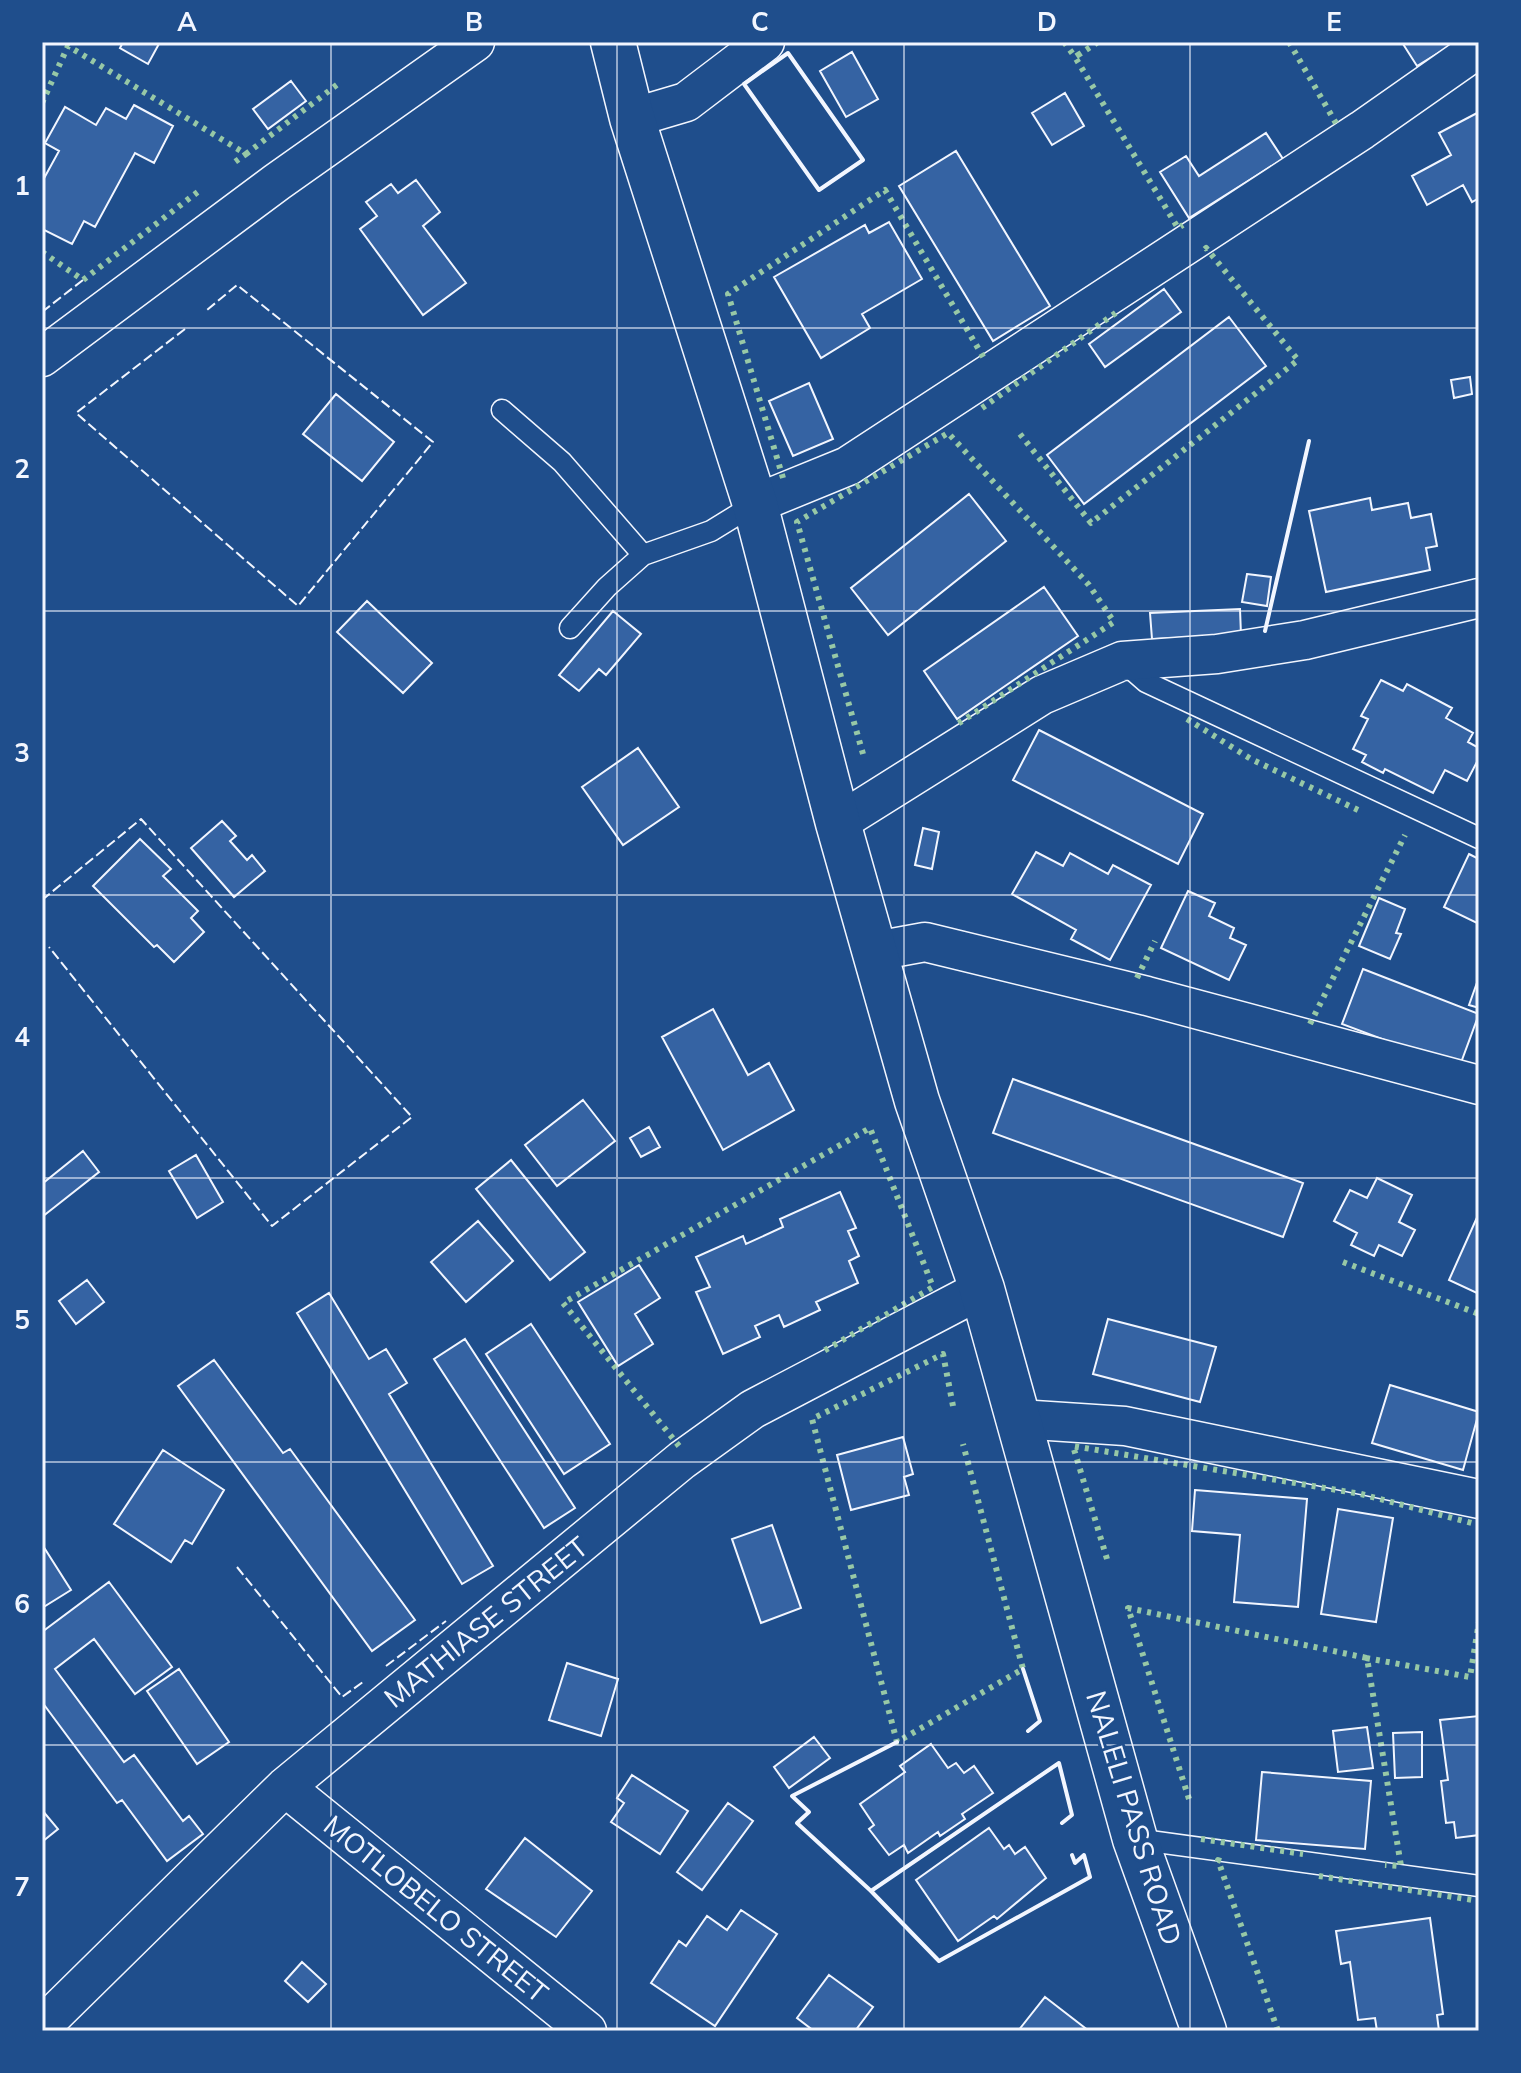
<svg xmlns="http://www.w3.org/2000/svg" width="1521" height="2073" font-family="Mulish,sans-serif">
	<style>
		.building { fill: #3563a3; stroke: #f2f6ff; stroke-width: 2 }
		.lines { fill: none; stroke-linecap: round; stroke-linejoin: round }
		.service-casing { stroke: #f2f6ff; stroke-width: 23 }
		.minor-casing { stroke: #f2f6ff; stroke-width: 41 }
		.secondary-casing { stroke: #f2f6ff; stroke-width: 47 }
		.service { stroke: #1f4e8c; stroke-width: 20 }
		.minor { stroke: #1f4e8c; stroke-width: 38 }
		.secondary { stroke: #1f4e8c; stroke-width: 44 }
		.hedge { stroke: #97c8a6; stroke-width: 6; stroke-dasharray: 4 6; stroke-linecap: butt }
		.fence { stroke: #f2f6ff; stroke-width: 2; stroke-dasharray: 10 4; stroke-linecap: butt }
		.wall { stroke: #f2f6ff; stroke-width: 4 }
		.grid { fill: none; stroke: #f2f6ff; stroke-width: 2; stroke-opacity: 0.55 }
		.labels { text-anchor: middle; stroke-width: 6; stroke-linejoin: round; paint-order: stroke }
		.street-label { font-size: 28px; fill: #f2f6ff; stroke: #1f4e8c }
		.neatline { fill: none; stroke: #f2f6ff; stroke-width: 3 }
		.grid-label { font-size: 26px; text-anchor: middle; font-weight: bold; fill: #f2f6ff }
	</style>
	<rect width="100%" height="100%" fill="#1f4e8c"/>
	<path class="building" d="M 123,42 L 160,42 L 148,64 L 120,48 Z
		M 1407,42 L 1456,42 L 1417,66 L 1403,44 Z
		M 852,52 L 878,99 L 846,117 L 820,71 Z
		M 291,81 L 306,101 L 268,129 L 253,109 Z
		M 1065,93 L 1084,126 L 1052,145 L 1032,113 Z
		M 134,105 L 173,126 L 154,163 L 135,153 L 95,227 L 84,221 L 72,244 L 42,229 L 42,182 L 59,151 L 45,143 L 65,107 L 96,125 L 106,108 L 126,119 Z
		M 1479,112 L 1479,198 L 1472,202 L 1463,185 L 1427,205 L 1412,176 L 1451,155 L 1439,133 Z
		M 1266,133 L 1283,159 L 1189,218 L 1160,172 L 1186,156 L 1199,176 Z
		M 956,151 L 1050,306 L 993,341 L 899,186 Z
		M 416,180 L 440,212 L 423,226 L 466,283 L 423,315 L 360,229 L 377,216 L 366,202 L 391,184 L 398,193 Z
		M 889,222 L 922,279 L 862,314 L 870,328 L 821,358 L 774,277 L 865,225 L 869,233 Z
		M 1164,289 L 1181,312 L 1105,367 L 1089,344 Z
		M 1229,317 L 1266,366 L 1084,504 L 1047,455 Z
		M 1470,377 L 1472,394 L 1454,398 L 1451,380 Z
		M 809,383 L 833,439 L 793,456 L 769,401 Z
		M 336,394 L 394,442 L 362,481 L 303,434 Z
		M 969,494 L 1006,541 L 888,635 L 851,588 Z
		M 1370,498 L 1372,510 L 1408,503 L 1411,518 L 1431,514 L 1437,546 L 1426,548 L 1430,570 L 1326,592 L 1309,511 Z
		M 1247,574 L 1271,577 L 1267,606 L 1242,602 Z
		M 1044,587 L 1078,636 L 957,719 L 924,671 Z
		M 367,601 L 432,663 L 403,693 L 337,632 Z
		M 1240,609 L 1241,635 L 1152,639 L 1150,613 Z
		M 613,611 L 641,634 L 606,675 L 599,669 L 579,691 L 559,675 Z
		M 1381,680 L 1403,691 L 1407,684 L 1452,708 L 1446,718 L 1473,733 L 1468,742 L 1479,748 L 1479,758 L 1467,781 L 1445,770 L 1433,793 L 1385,769 L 1383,773 L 1362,762 L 1366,755 L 1353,749 L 1368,719 L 1361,716 Z
		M 1039,730 L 1203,814 L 1178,864 L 1013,780 Z
		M 638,748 L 679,807 L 623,845 L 582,787 Z
		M 222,821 L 236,836 L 230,841 L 247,860 L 252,855 L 265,871 L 234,897 L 191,848 Z
		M 923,828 L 939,832 L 932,869 L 915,865 Z
		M 140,839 L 171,869 L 163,876 L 198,911 L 191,918 L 204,932 L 174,962 L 157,945 L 154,947 L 93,886 Z
		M 1036,852 L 1063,866 L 1070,853 L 1108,874 L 1113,865 L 1151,885 L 1110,960 L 1071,939 L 1076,930 L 1012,894 Z
		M 1469,854 L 1479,859 L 1479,924 L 1444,907 Z
		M 1188,891 L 1215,903 L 1209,916 L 1234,928 L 1230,938 L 1246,945 L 1229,980 L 1161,948 Z
		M 1379,898 L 1405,909 L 1396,933 L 1401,934 L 1390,959 L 1359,946 Z
		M 1363,969 L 1479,1014 L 1459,1068 L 1342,1024 Z
		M 1479,977 L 1479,1008 L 1469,1005 Z
		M 713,1009 L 748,1075 L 769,1063 L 794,1110 L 723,1150 L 662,1037 Z
		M 1013,1079 L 1303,1183 L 1283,1237 L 993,1133 Z
		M 583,1100 L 615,1141 L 557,1186 L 525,1145 Z
		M 649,1127 L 660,1147 L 641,1157 L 630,1138 Z
		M 83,1151 L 99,1172 L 42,1217 L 42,1184 Z
		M 196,1155 L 223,1202 L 197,1218 L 169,1171 Z
		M 511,1160 L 585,1252 L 550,1280 L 476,1189 Z
		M 1377,1178 L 1412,1195 L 1399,1222 L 1415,1230 L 1402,1256 L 1379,1245 L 1374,1256 L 1351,1245 L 1357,1233 L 1334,1221 L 1350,1190 L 1367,1198 Z
		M 840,1192 L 856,1228 L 848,1231 L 859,1256 L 849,1261 L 858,1283 L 816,1302 L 820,1310 L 784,1327 L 779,1315 L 755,1326 L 760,1337 L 723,1354 L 696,1292 L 710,1287 L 696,1257 L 743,1236 L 746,1244 L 783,1227 L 780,1219 Z
		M 1479,1213 L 1479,1294 L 1449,1280 Z
		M 478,1221 L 513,1261 L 466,1302 L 431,1262 Z
		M 639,1265 L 660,1298 L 635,1314 L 653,1344 L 618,1366 L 578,1302 Z
		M 87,1280 L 104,1302 L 76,1324 L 59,1301 Z
		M 329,1293 L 369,1359 L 386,1349 L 407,1383 L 389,1394 L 493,1566 L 462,1584 L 297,1313 Z
		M 1108,1319 L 1216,1347 L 1200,1402 L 1093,1374 Z
		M 531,1324 L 610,1444 L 564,1474 L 486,1354 Z
		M 465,1339 L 575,1508 L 544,1528 L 434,1359 Z
		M 214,1360 L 283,1453 L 290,1449 L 415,1620 L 372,1651 L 178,1386 Z
		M 1390,1385 L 1479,1412 L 1463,1470 L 1372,1443 Z
		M 903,1437 L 913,1474 L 904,1477 L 909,1495 L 851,1510 L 837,1455 Z
		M 163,1450 L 224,1490 L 192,1544 L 185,1540 L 171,1562 L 114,1524 Z
		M 1195,1490 L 1307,1499 L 1298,1607 L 1234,1602 L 1240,1535 L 1192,1531 Z
		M 1338,1509 L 1393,1518 L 1376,1622 L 1321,1614 Z
		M 772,1525 L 801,1608 L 761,1623 L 732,1539 Z
		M 45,1549 L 71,1590 L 42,1608 L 42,1551 Z
		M 109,1582 L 172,1667 L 135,1694 L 94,1639 L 55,1669 L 124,1762 L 134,1755 L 183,1821 L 189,1816 L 203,1834 L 167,1861 L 122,1800 L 117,1803 L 42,1702 L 42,1632 Z
		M 567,1663 L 618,1679 L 601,1736 L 549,1720 Z
		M 179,1669 L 229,1742 L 197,1764 L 147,1691 Z
		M 1479,1716 L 1479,1835 L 1456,1838 L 1454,1822 L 1446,1823 L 1441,1781 L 1448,1780 L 1440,1720 Z
		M 1367,1727 L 1373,1768 L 1338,1772 L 1333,1731 Z
		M 1422,1732 L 1422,1777 L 1395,1778 L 1393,1733 Z
		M 814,1737 L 830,1758 L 789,1788 L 774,1767 Z
		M 931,1744 L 948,1768 L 956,1763 L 964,1773 L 974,1766 L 993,1793 L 962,1814 L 965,1819 L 940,1836 L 938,1832 L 908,1853 L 904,1845 L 889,1855 L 869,1829 L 874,1825 L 860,1804 L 905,1772 L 900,1766 Z
		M 1262,1772 L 1371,1781 L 1365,1849 L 1256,1840 Z
		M 632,1775 L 688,1811 L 660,1854 L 611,1822 L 624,1803 L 617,1798 Z
		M 728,1803 L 753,1821 L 702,1890 L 677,1872 Z
		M 42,1810 L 58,1829 L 42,1842 Z
		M 989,1828 L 1004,1849 L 1009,1845 L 1015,1854 L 1025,1847 L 1046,1878 L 997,1919 L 994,1916 L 958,1941 L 916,1880 Z
		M 525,1838 L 592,1891 L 556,1937 L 486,1889 Z
		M 741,1910 L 777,1934 L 715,2026 L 651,1983 L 679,1941 L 686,1946 L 707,1916 L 727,1930 Z
		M 1430,1918 L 1443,2014 L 1437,2015 L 1439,2031 L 1377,2031 L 1375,2018 L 1358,2020 L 1350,1962 L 1341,1964 L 1336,1931 Z
		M 302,1962 L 326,1984 L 308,2002 L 285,1981 Z
		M 829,1975 L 873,2007 L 855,2031 L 814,2031 L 797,2018 Z
		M 1045,1997 L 1089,2031 L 1018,2031 Z"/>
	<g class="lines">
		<defs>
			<path id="service" d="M 502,410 L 562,462 L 643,555
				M 570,628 L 607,587 L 643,555 L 711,531 L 755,504
				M 1122,661 L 1146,682 L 1479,838
				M 1135,1839 L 1479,1886"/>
			<path id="minor" d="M 632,118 L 686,102 L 765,42
				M 42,357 L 277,182 L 475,42
				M 755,504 L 848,466 L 1362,130 L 1479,48
				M 838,823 L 1042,695 L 1122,661 L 1217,654 L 1305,640 L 1479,598
				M 876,951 L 925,942 L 1147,996 L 1479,1085
				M 1019,1419 L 1125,1426 L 1479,1499
				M 285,1787 L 587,2031
				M 42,2026 L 285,1787 L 682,1460 L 753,1409 L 982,1289"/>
			<path id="secondary" d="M 613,42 L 632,118 L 755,504 L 838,823 L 917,1101 L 982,1289 L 1135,1839 L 1204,2031"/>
		</defs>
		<use href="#service" class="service-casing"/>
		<use href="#minor" class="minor-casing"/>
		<use href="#secondary" class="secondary-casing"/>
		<use href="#service" class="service"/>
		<use href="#minor" class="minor"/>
		<use href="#secondary" class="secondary"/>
		<path class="hedge" d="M 1064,42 L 1075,57 L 1078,55
			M 1098,42 L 1075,57 L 1178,228 L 1183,225
			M 1289,42 L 1337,125
			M 42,103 L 68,46 L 246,154 L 232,164
			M 246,154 L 338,84
			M 42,252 L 83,280 L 199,191
			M 982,408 L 1117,312
			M 1020,434 L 1091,523 L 1298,360 L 1206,248 L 1204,250
			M 783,478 L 728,294 L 885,190 L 985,360
			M 1187,719 L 1251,759 L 1358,810
			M 863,754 L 797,522 L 948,433 L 1089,585 L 1114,622 L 956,725
			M 1137,978 L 1155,941
			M 1310,1024 L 1405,835
			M 1343,1262 L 1479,1314
			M 953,1406 L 943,1354 L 812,1419 L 897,1742 L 1023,1669 L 963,1444
			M 679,1446 L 563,1303 L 870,1128 L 933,1287 L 822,1352
			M 1107,1559 L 1073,1446 L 1361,1494 L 1479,1525
			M 1366,1658 L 1470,1677 L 1479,1622
			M 1189,1799 L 1128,1608 L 1367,1658 L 1401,1866 L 1385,1865
			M 1201,1839 L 1303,1854
			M 1221,1861 L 1218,1860 L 1278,2031
			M 1319,1876 L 1479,1901"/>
		<path class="fence" d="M 42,312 L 83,280
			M 185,329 L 76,413 L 298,606 L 433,442 L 237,285 L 207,310
			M 42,900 L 141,819 L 412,1117 L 272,1226 L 49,947
			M 237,1567 L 342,1697 L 363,1682
			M 386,1666 L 446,1621"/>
		<path class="wall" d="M 788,53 L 863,160 L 819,190 L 744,84 Z
			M 1265,631 L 1309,441
			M 1023,1669 L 1040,1721 L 1028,1731
			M 1062,1823 L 1072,1815 L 1059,1763 L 871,1891 L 939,1961 L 1090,1877 L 1084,1855 L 1075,1863 L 1072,1855
			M 871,1891 L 797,1823 L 809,1812 L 792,1796 L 897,1742"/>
	</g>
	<path class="grid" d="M 331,42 L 331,2031M 617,42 L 617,2031M 904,42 L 904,2031M 1190,42 L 1190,2031M 42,328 L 1479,328M 42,611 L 1479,611M 42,895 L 1479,895M 42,1178 L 1479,1178M 42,1462 L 1479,1462M 42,1745 L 1479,1745"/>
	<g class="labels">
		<g class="street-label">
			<text transform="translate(486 1622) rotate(-39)" y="10">MATHIASE STREET</text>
			<text transform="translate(1134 1818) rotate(73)" y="10">NALELI PASS ROAD</text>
			<text transform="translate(436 1909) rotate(39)" y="10">MOTLOBELO STREET</text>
		</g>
	</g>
	<rect width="1521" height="2073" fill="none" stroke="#1f4e8c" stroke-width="88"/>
	<rect x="44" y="44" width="1433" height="1985" class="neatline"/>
	<g class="grid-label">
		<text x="187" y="31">A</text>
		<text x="474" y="31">B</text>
		<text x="760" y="31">C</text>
		<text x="1047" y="31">D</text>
		<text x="1334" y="31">E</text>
		<text x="22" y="195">1</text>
		<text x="22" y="478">2</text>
		<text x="22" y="762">3</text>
		<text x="22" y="1046">4</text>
		<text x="22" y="1329">5</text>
		<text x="22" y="1613">6</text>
		<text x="22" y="1896">7</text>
	</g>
</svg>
